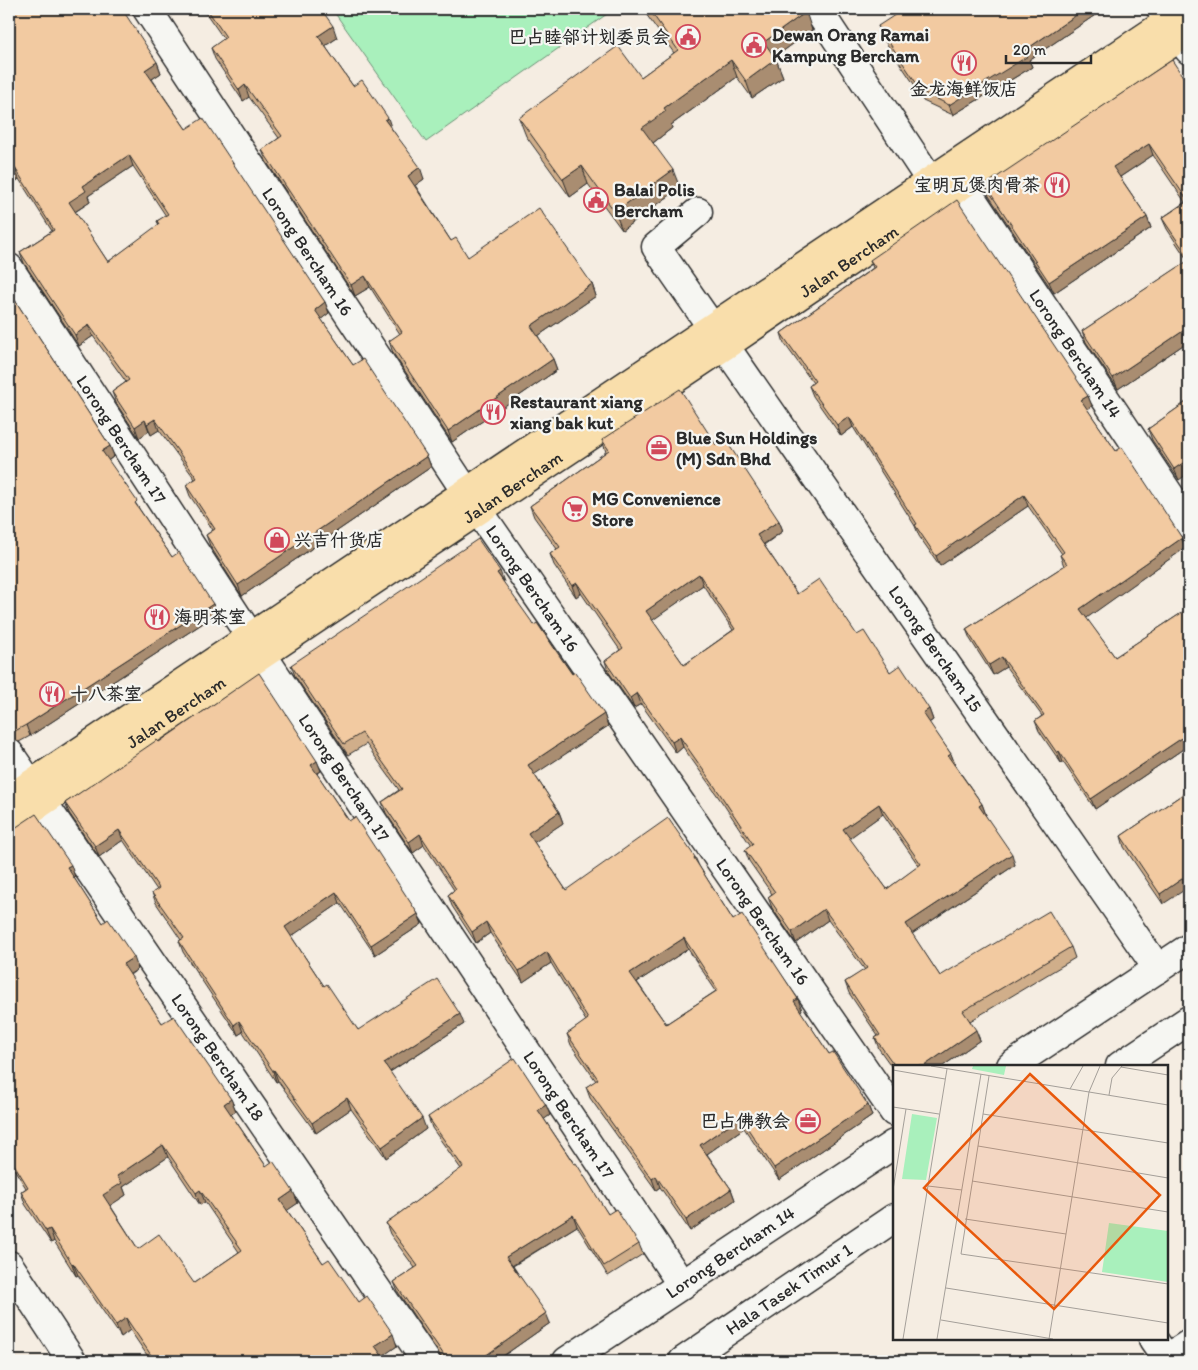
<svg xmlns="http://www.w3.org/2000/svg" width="1198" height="1370" font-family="Itim,'LXGW WenKai TC',sans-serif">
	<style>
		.green { fill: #a9f0bc; stroke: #6a8e74 }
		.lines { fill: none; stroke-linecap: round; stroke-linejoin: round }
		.minor-casing { stroke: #2b2b2b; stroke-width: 31 }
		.major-casing { stroke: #2b2b2b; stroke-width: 31 }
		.minor { stroke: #f6f6f2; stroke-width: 28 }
		.major { stroke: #f9deab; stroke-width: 28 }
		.wall { fill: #d0ae8a; stroke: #2b2b2b; fill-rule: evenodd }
		.shaded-wall { fill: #a98d71; stroke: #2b2b2b }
		.building { fill: #f2caa1; stroke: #2b2b2b; fill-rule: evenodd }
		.labels { text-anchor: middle; stroke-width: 4.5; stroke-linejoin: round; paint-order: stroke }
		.poi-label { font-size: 18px; font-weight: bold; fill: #2b2b2b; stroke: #f6f6f2; text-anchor: start }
		.street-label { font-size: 18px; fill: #2b2b2b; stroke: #f6f6f2 }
		.inset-road { fill: none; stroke: #a49f99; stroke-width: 1 }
		.view { fill: #e8590c; fill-opacity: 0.15; stroke: #e8590c; stroke-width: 2.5 }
		.inset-edge { fill: none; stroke: #2b2b2b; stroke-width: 2.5 }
	</style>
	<rect width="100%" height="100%" fill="#f5ede2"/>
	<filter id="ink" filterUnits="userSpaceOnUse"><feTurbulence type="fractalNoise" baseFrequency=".02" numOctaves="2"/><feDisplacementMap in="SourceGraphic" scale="10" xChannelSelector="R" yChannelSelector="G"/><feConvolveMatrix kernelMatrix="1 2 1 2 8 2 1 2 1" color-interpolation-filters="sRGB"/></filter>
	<g filter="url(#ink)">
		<path class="green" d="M 332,9 L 614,9 L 426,142 Z"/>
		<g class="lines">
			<defs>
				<g id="minor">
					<path id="s1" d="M 147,9 L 478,510 L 894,1112"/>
					<path d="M 817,9 L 930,180 L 934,188 L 928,203"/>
					<path d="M 1161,9 L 1189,50"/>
					<path id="s2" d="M 965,163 L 960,176 L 962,184 L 1189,524"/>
					<path id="s3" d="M 698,212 L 656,247 L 1158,969"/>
					<path id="s4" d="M 9,268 L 261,653 L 682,1285"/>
					<path id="s5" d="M 9,753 L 426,1361"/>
					<path d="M 1011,1066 L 1189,948"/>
					<path d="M 1120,1066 L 1189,1020"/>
					<path d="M 9,1265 L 72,1361"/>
					<path d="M 1153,1339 L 1167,1359"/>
					<path id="s6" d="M 567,1361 L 894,1144"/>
					<path id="s7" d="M 683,1361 L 894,1218"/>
					<path d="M 1163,1361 L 1189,1344"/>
				</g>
				<g id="major">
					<path d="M 9,799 L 1187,9"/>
					<path id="s8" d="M 9,824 L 736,338 L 1189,31"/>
				</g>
			</defs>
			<use href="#minor" class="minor-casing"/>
			<use href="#major" class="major-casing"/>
			<use href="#minor" class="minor"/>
			<use href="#major" class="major"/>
		</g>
		<path class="wall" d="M 9,9 L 157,62 L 161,73 L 152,79 L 186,129 L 325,302 L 329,313 L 321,319 L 353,365 L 427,456 L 431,467 L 242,596 L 210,546 L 206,535 L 213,530 L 190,496 L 186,485 L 195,479 L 159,430 L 151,435 L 149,431 L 139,438 L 116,403 L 112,392 L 126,382 L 93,336 L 79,346 L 24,263 L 20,252 L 52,231 L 19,179 L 9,186 ZM 133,166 L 166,216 L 157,221 L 159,225 L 108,262 L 75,212 L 90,202 L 88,196 Z
			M 203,9 L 321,9 L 337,38 L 325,46 L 353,86 L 392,129 L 424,179 L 415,185 L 451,241 L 468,257 L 592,284 L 596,296 L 538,336 L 553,359 L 557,370 L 452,442 L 393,353 L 389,341 L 400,334 L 370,287 L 355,296 L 266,161 L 262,150 L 279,138 L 249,97 L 243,101 L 215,59 L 211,48 L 224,39 Z
			M 645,9 L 803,9 L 812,30 L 775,57 L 783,77 L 752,98 L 737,77 L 671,125 L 672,128 L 653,143 L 680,188 L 622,230 L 588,184 L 570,197 L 526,136 L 519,118 L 641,77 L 674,53 L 646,14 Z
			M 999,9 L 1104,9 L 1029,60 L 1032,67 L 953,115 L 923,101 L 920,93 L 882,37 L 878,26 L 997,10 Z
			M 1189,86 L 1189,341 L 1118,389 L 1086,342 L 1082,331 L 1188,261 L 1167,229 L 1162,218 L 1185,202 L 1153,155 L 1120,177 L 1147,217 L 1151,228 L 1054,293 L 989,196 L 985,185 Z
			M 870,260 L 1088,396 L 1092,406 L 1087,409 L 1116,451 L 1182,538 L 1185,548 L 1086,618 L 1115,657 L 1189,608 L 1189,745 L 1095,809 L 1063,762 L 1061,763 L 1039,731 L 1035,721 L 1042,716 L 1006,667 L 993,675 L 970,639 L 966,629 L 1064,566 L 1060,555 L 1062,554 L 1028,506 L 940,566 L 919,536 L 915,526 L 853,427 L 841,436 L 813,396 L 809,386 L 813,383 L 784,343 L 781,333 L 873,268 Z
			M 9,291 L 110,446 L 114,456 L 108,461 L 140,510 L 172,557 L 213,604 L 217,614 L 30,736 L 19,742 L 9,738 Z
			M 1189,400 L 1179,480 L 1152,440 L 1148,429 Z
			M 602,440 L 716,445 L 779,521 L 783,531 L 764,545 L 797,594 L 857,635 L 890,672 L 929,709 L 933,720 L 929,723 L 951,754 L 955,765 L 982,804 L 986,815 L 985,815 L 1015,865 L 912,934 L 940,976 L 1071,947 L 1075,958 L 970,1021 L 980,1040 L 943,1066 L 894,1066 L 894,1070 L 879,1049 L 875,1038 L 878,1036 L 849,993 L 845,982 L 865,970 L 828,920 L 796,943 L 772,908 L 768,897 L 772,894 L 749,861 L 745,850 L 751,846 L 724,805 L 683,747 L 676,753 L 641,704 L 634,708 L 608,671 L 605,661 L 620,650 L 581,593 L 576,597 L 554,565 L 550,554 L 557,549 L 534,517 L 530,506 L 606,452 ZM 703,585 L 733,630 L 684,665 L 652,620 ZM 883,814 L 919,866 L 887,889 L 849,838 Z
			M 534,625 L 604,714 L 608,726 L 534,774 L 559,812 L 563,823 L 534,842 L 566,890 L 695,857 L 699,866 L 733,920 L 802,1010 L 800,1011 L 829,1054 L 868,1105 L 872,1116 L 779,1180 L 744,1128 L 707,1154 L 731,1189 L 735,1200 L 690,1231 L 660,1187 L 656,1190 L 590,1098 L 586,1087 L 596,1081 L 571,1045 L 567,1034 L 586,1021 L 551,963 L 523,982 L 490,933 L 476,943 L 452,906 L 448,895 L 454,890 L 424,845 L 413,853 L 386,813 L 382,802 L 399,790 L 366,744 L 348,755 L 295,676 L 291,665 ZM 688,949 L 716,991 L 666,1024 L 637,982 Z
			M 159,742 L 317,761 L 321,771 L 317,774 L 349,821 L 418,914 L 422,924 L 375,955 L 340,903 L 291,936 L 324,986 L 358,1030 L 464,1024 L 390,1072 L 426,1129 L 386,1158 L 351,1109 L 316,1133 L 278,1081 L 276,1082 L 243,1032 L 238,1035 L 183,952 L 179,941 L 181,940 L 156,903 L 152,893 L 157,890 L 123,840 L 99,857 L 69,813 L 65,803 Z
			M 1189,790 L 1163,904 L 1124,847 L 1121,836 Z
			M 9,832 L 75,877 L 74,878 L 103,923 L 138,969 L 130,975 L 162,1023 L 231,1099 L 236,1111 L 231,1114 L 266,1166 L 298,1203 L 287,1210 L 323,1263 L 359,1302 L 397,1346 L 382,1356 L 386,1361 L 151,1361 L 130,1330 L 121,1337 L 78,1275 L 76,1276 L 54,1241 L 51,1243 L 25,1204 L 21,1192 L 26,1188 L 9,1161 ZM 168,1157 L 200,1205 L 205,1202 L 239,1252 L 194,1283 L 138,1249 L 110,1205 L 126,1195 L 123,1187 Z
			M 546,1105 L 550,1115 L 544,1119 L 608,1214 L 639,1244 L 643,1254 L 608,1276 L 577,1226 L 513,1266 L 550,1323 L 496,1361 L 444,1361 L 398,1292 L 394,1282 L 415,1268 L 390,1234 L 386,1223 L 461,1169 L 432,1128 L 428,1117 Z"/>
		<path class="shaded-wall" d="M 1085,9 L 1104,9 L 1029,60 L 1032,67 L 953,115 L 949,105 L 1024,51 Z
			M 806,12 L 812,30 L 771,60 L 764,42 Z
			M 333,26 L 337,38 L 322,48 L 318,36 Z
			M 776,59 L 783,77 L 752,98 L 746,81 Z
			M 731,60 L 737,77 L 671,125 L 672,128 L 649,146 L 642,128 L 664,108 Z
			M 157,62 L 161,73 L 149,81 L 145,70 Z
			M 245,85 L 249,97 L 243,101 L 239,90 Z
			M 388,118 L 392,130 L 385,120 Z
			M 1149,144 L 1153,155 L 1117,179 L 1113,167 Z
			M 129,155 L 133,166 L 88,196 L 90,202 L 73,213 L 69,202 L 83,186 Z
			M 582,166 L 588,184 L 570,197 L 563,179 Z
			M 420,167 L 424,179 L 413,187 L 408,176 Z
			M 15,168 L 19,179 L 9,186 L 9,172 Z
			M 673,170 L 680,188 L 622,230 L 615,212 Z
			M 1147,217 L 1151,228 L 1054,293 L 1049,282 Z
			M 365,276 L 370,287 L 355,296 L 351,285 Z
			M 592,284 L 596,296 L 535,338 L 531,326 Z
			M 325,302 L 329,313 L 319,321 L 315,310 Z
			M 89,325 L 93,336 L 79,346 L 75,335 Z
			M 1189,327 L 1189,341 L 1118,389 L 1113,378 Z
			M 553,359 L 557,370 L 452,442 L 448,431 Z
			M 1088,396 L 1092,406 L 1085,411 L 1081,400 Z
			M 849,417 L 853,427 L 841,436 L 837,425 Z
			M 155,419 L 159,430 L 151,435 L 147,424 Z
			M 145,420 L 149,431 L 139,438 L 135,427 Z
			M 110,446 L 114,456 L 106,462 L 102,451 Z
			M 427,456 L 431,467 L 242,596 L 238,585 Z
			M 1189,459 L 1189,473 L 1179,480 L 1174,469 Z
			M 1024,495 L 1028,506 L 940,566 L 936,556 Z
			M 779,521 L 783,531 L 761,546 L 757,535 Z
			M 1182,538 L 1185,548 L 1084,620 L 1080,609 Z
			M 500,571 L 504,582 L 497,573 Z
			M 699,574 L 703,585 L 650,622 L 646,611 Z
			M 577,583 L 581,593 L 576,597 L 572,586 Z
			M 213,604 L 217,614 L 30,736 L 26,725 Z
			M 1002,657 L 1006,667 L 993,675 L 989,665 Z
			M 637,693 L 641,704 L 634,708 L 630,698 Z
			M 929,709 L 933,720 L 927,724 L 923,713 Z
			M 604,714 L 608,726 L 532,776 L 528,765 Z
			M 1188,734 L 1189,738 L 1189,745 L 1095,809 L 1091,799 Z
			M 680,737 L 683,747 L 676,753 L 672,742 Z
			M 1059,751 L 1063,762 L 1061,763 L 1057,753 Z
			M 951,754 L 955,764 L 952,766 L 948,756 Z
			M 317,761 L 321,771 L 314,775 L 311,765 Z
			M 879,804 L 883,814 L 847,840 L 843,829 Z
			M 982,804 L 986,815 L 983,817 L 979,806 Z
			M 559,812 L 563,823 L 532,844 L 528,833 Z
			M 119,830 L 123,840 L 99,857 L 95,846 Z
			M 420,834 L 424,845 L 413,853 L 409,842 Z
			M 1012,854 L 1015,865 L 910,935 L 906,924 Z
			M 71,865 L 75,877 L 72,879 L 67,867 Z
			M 1189,874 L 1189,887 L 1163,904 L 1160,894 Z
			M 336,892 L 340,903 L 289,938 L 285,927 Z
			M 824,909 L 828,920 L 796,943 L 792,932 Z
			M 418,914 L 422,924 L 375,955 L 371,945 Z
			M 486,922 L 490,933 L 476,943 L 472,932 Z
			M 684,938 L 688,949 L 634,984 L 630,973 Z
			M 547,952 L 551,963 L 523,982 L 519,971 Z
			M 134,957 L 138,969 L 127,976 L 123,964 Z
			M 798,999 L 802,1010 L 798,1012 L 794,1001 Z
			M 460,1014 L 464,1024 L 388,1073 L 384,1063 Z
			M 239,1021 L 243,1032 L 238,1035 L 234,1025 Z
			M 976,1030 L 980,1040 L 943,1066 L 924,1066 Z
			M 274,1070 L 278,1081 L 276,1082 L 273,1071 Z
			M 347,1098 L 351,1109 L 316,1133 L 312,1123 Z
			M 231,1099 L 236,1111 L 229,1116 L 224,1104 Z
			M 546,1105 L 550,1115 L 542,1121 L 538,1110 Z
			M 868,1105 L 872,1116 L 779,1180 L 774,1168 Z
			M 740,1117 L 744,1128 L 704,1156 L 700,1145 Z
			M 422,1118 L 426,1129 L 386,1158 L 382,1147 Z
			M 163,1145 L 168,1157 L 123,1187 L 126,1195 L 108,1207 L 103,1195 L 117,1176 Z
			M 656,1176 L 660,1187 L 656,1190 L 652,1179 Z
			M 731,1189 L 735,1200 L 690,1231 L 686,1220 Z
			M 200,1190 L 205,1202 L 200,1205 L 196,1193 Z
			M 293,1191 L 298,1203 L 285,1212 L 280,1200 Z
			M 573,1215 L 577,1226 L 510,1267 L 506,1257 Z
			M 50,1229 L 54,1241 L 51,1243 L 46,1231 Z
			M 73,1263 L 78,1275 L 76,1276 L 72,1264 Z
			M 546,1313 L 550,1323 L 496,1361 L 478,1361 Z
			M 126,1318 L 130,1330 L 121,1337 L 116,1325 Z
			M 393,1334 L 397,1346 L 380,1358 L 375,1346 Z"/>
		<path class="building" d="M 9,9 L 122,9 L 157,62 L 145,70 L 186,129 L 203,118 L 325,302 L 315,310 L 353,365 L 363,359 L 427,456 L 238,585 L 206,535 L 215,529 L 186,485 L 197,478 L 155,419 L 147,424 L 145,420 L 135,427 L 112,392 L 129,380 L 89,325 L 75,335 L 20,252 L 54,230 L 15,168 L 9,172 ZM 129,155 L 168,214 L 157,221 L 159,224 L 108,262 L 69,202 L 86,191 L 83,186 Z
			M 207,9 L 321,9 L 333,26 L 318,36 L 353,86 L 362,80 L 388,118 L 385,120 L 420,167 L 408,176 L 451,241 L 456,238 L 468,257 L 539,208 L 592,284 L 531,326 L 553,359 L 448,431 L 389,341 L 402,332 L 365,276 L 351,285 L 262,150 L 282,136 L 245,85 L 239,90 L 211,48 L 226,37 Z
			M 649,9 L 803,9 L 806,12 L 764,42 L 776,59 L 746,81 L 731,60 L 664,108 L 666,111 L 642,128 L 673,170 L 615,212 L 582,166 L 563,179 L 519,118 L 618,46 L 641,77 L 678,50 Z
			M 904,9 L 996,9 L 997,10 L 999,9 L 1085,9 L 1024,51 L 1028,56 L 949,105 L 919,90 L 919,87 L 878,26 Z
			M 1172,60 L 1189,86 L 1189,258 L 1162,218 L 1188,201 L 1149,144 L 1113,167 L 1147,217 L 1049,282 L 985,185 Z
			M 957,200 L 1088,396 L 1081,400 L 1116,451 L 1122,447 L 1182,538 L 1080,609 L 1115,657 L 1189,608 L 1189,736 L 1188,734 L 1091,799 L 1059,751 L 1057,753 L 1035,721 L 1044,715 L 1002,657 L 989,665 L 966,629 L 1067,564 L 1060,555 L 1064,552 L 1024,495 L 936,556 L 915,525 L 917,524 L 849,417 L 837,425 L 809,386 L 815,381 L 781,333 L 875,267 L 870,260 Z
			M 1189,260 L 1189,327 L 1113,378 L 1082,331 Z
			M 9,291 L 110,446 L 102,451 L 137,501 L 135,503 L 172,557 L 179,552 L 213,604 L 26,725 L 15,731 L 9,728 Z
			M 680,389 L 716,445 L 725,439 L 779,521 L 757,535 L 797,594 L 819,579 L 857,635 L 864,631 L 890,672 L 900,665 L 929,709 L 923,713 L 951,754 L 948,756 L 982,804 L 979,806 L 1012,854 L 906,924 L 940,976 L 1049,911 L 1071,947 L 963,1011 L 976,1030 L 924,1066 L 895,1066 L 875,1038 L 880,1035 L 845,982 L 867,968 L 824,909 L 792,932 L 768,897 L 775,892 L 745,850 L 753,844 L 720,794 L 680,737 L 672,742 L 637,693 L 630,698 L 605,661 L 623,648 L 577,583 L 572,586 L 550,554 L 560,547 L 530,506 L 609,450 L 602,440 ZM 699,574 L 735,629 L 684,665 L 646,611 ZM 879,804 L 921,864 L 887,889 L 843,829 Z
			M 1189,400 L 1189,459 L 1174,469 L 1148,429 Z
			M 478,539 L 500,571 L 497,573 L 534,625 L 537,623 L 572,674 L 575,672 L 604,714 L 528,765 L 559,812 L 528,833 L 566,890 L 668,818 L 695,857 L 694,858 L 733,920 L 742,914 L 798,999 L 794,1001 L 829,1054 L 833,1052 L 868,1105 L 774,1168 L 740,1117 L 700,1145 L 731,1189 L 686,1220 L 656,1176 L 652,1179 L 586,1087 L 598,1079 L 567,1034 L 588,1019 L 547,952 L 519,971 L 486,922 L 472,932 L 448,895 L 456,889 L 420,834 L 409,842 L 382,802 L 402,789 L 362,733 L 344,744 L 291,665 ZM 684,938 L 718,990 L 666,1024 L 630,973 Z
			M 259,673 L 317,761 L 311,765 L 349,821 L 355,817 L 418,914 L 371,945 L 336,892 L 285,927 L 324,986 L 327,984 L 358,1030 L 437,979 L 460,1014 L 384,1063 L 422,1118 L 382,1147 L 347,1098 L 312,1123 L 274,1070 L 273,1071 L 239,1021 L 234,1025 L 179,941 L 184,938 L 152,893 L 159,888 L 119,830 L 95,846 L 65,803 L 157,740 L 159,742 Z
			M 1189,790 L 1189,874 L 1160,894 L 1121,836 Z
			M 36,814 L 71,865 L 67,867 L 103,923 L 108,919 L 134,957 L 123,964 L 162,1023 L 174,1016 L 231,1099 L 224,1104 L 266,1166 L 273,1161 L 293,1191 L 280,1200 L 323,1263 L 329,1259 L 359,1302 L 367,1296 L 393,1334 L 375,1346 L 386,1361 L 155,1361 L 126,1318 L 116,1325 L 73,1263 L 72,1264 L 50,1229 L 46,1231 L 21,1192 L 28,1187 L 9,1156 L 9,832 ZM 163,1145 L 196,1193 L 200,1190 L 242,1250 L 194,1283 L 159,1234 L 138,1249 L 103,1195 L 122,1183 L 117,1176 Z
			M 515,1058 L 546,1105 L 538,1110 L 574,1164 L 576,1163 L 608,1214 L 616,1209 L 639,1244 L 604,1266 L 573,1215 L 506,1257 L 546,1313 L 478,1361 L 448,1361 L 394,1282 L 418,1266 L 386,1223 L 463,1167 L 428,1117 Z"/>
	</g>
	<defs>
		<symbol id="civic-ring" viewBox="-11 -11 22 22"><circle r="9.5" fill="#f6f6f2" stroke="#d1495b" stroke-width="1.5"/><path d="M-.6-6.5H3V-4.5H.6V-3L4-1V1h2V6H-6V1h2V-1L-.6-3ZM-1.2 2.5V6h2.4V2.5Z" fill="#d1495b"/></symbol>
		<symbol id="restaurant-ring" viewBox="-11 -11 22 22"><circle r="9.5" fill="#f6f6f2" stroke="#d1495b" stroke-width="1.5"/><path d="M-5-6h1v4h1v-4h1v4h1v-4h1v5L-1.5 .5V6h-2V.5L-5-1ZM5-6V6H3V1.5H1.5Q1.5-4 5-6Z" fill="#d1495b"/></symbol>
		<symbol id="office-ring" viewBox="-11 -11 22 22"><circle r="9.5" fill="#f6f6f2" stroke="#d1495b" stroke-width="1.5"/><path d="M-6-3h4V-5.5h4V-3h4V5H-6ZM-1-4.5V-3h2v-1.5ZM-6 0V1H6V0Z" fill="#d1495b"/></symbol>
		<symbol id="supermarket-ring" viewBox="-11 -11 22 22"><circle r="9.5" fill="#f6f6f2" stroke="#d1495b" stroke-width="1.5"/><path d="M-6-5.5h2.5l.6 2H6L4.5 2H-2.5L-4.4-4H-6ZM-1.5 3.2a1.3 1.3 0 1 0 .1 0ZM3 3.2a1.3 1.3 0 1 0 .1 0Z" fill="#d1495b"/></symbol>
		<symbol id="shop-ring" viewBox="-11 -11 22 22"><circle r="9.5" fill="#f6f6f2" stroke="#d1495b" stroke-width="1.5"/><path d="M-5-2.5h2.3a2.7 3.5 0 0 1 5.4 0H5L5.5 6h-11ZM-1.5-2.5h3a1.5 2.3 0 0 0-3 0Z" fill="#d1495b"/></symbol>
	</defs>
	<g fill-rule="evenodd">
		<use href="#civic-ring" x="674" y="23" width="28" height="28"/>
		<use href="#civic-ring" x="740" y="31" width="28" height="28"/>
		<use href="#restaurant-ring" x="950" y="49" width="28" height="28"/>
		<use href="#restaurant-ring" x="1043" y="171" width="28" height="28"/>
		<use href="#civic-ring" x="582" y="186" width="28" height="28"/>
		<use href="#restaurant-ring" x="479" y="398" width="28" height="28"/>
		<use href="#office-ring" x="645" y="434" width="28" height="28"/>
		<use href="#supermarket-ring" x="561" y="495" width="28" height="28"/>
		<use href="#shop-ring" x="263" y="526" width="28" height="28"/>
		<use href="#restaurant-ring" x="143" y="603" width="28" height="28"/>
		<use href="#restaurant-ring" x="38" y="680" width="28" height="28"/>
		<use href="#office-ring" x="794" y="1107" width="28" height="28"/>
	</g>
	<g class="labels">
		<g class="poi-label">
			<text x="772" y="41">Dewan Orang Ramai<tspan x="772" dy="21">Kampung Bercham</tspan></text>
			<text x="670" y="43" text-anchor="end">巴占睦邻计划委员会</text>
			<text x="964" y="95" text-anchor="middle">金龙海鲜饭店</text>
			<text x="1040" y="191" text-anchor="end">宝明瓦煲肉骨茶</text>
			<text x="614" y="196">Balai Polis<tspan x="614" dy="21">Bercham</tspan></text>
			<text x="510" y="408">Restaurant xiang<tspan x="510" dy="21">xiang bak kut</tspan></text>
			<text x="676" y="444">Blue Sun Holdings<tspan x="676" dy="21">(M) Sdn Bhd</tspan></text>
			<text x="592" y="505">MG Convenience<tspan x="592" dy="21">Store</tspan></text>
			<text x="294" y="546">兴吉什货店</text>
			<text x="174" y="623">海明茶室</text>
			<text x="70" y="700">十八茶室</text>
			<text x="790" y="1127" text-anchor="end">巴占佛教会</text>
		</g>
		<g class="street-label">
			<text dy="6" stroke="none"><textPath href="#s1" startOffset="291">Lorong Bercham 16</textPath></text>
			<text dy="6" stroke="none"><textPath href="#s8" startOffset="1011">Jalan Bercham</textPath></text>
			<text dy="6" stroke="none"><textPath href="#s2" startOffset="226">Lorong Bercham 14</textPath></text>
			<text dy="6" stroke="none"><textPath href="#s4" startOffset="205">Lorong Bercham 17</textPath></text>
			<text dy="6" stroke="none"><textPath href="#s8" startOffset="606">Jalan Bercham</textPath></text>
			<text dy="6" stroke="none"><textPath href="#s1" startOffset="696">Lorong Bercham 16</textPath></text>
			<text dy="6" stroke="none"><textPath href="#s3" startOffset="544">Lorong Bercham 15</textPath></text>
			<text dy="6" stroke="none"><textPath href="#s8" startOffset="201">Jalan Bercham</textPath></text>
			<text dy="6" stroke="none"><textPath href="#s4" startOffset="610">Lorong Bercham 17</textPath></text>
			<text dy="6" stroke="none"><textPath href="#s1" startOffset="1101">Lorong Bercham 16</textPath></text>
			<text dy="6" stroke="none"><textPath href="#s5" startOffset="369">Lorong Bercham 18</textPath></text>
			<text dy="6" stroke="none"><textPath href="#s4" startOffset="1015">Lorong Bercham 17</textPath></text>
			<text dy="6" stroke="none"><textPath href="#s6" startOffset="196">Lorong Bercham 14</textPath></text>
			<text dy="6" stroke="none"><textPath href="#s7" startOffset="128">Hala Tasek Timur 1</textPath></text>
		</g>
	</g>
	<g transform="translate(893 1065)">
		<rect width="275" height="275" fill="#f5ede2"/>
		<path d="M 80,1 L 113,1 L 111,10 L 79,4 ZM 19,49 L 44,53 L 33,115 L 9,114 ZM 216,158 L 275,166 L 275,217 L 209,207 Z" fill="#a9f0bc"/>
		<path class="inset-road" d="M 38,1 L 275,40M 228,2 L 275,10M 0,5 L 52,14M 96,11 L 68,189 L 275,219M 177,24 L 190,1M 216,30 L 219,13 L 229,1M 0,42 L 46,49M 90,49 L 275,78M 85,81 L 275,113M 79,116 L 275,147M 35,121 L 69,125M 0,125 L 13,44M 72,154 L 173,169M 53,223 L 275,258M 48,255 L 160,274M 10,274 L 54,4M 44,274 L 88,9M 156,274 L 196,27 L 207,1"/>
		<path class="view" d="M 137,9 L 267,130 L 161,244 L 31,123 Z"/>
		<rect width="275" height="275" class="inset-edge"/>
	</g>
	<rect width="1198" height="1370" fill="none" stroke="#f6f6f2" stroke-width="30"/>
	<rect x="15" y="15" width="1168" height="1340" fill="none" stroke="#2b2b2b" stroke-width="2" filter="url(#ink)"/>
	<path d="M1006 55v8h85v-8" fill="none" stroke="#2b2b2b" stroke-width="2.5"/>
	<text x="1013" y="55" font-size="15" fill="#2b2b2b" stroke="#f6f6f2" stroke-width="4" paint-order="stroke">20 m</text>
</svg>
